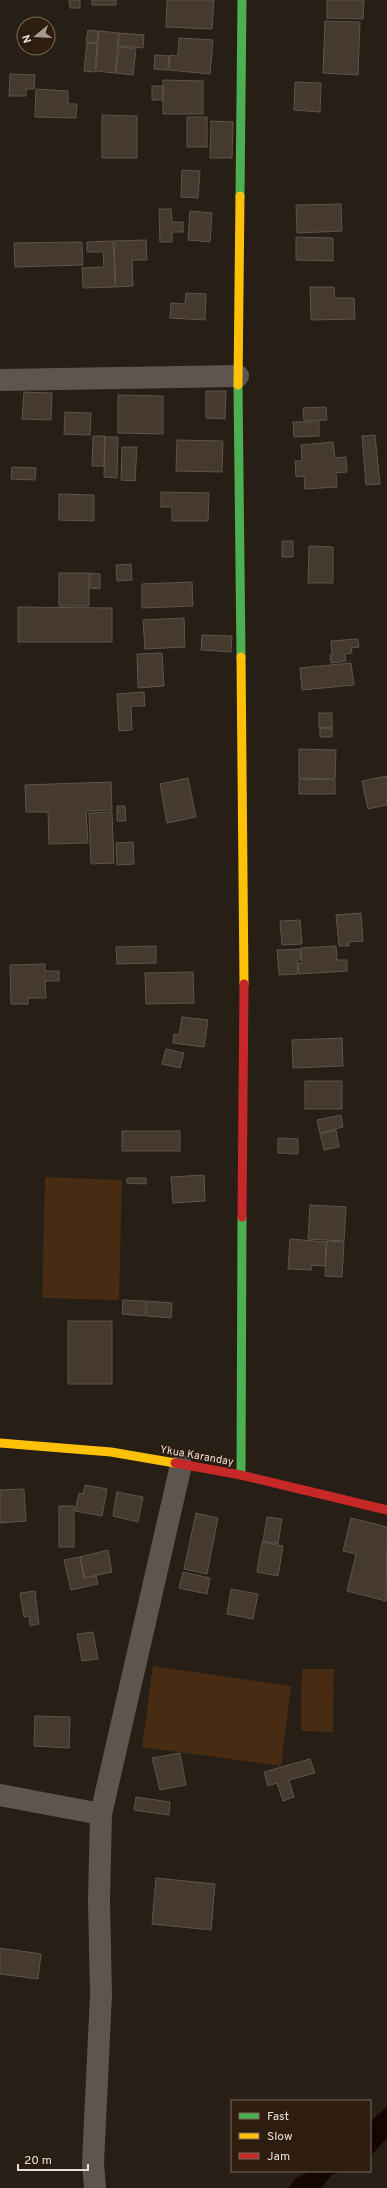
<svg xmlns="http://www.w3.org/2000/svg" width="387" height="2188" font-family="Overpass,sans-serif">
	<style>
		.green { fill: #472b12 }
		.water { fill: #160602 }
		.building { fill: #46392d; stroke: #5d544d }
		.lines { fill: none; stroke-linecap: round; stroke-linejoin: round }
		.street { stroke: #5d5550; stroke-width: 22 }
		.fast { stroke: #4caf50; stroke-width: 9 }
		.slow { stroke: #ffc107; stroke-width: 9 }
		.jam { stroke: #c62828; stroke-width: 9 }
		.labels { text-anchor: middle; stroke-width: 3.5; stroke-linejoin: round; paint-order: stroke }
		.street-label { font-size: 11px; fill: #ebded5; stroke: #2e1d0e }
	</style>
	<rect width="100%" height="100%" fill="#271e15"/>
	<path class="green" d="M 45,1177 L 122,1180 L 119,1300 L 42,1298 Z
		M 153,1666 L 291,1686 L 281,1766 L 142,1747 Z
		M 302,1669 L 334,1669 L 333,1732 L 301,1731 Z"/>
	<path class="water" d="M 387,2107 L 387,2138 L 370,2157 L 370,2122 Z
		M 310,2171 L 342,2171 L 332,2175 L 321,2188 L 288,2188 L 295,2179 Z"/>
	<path class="building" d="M 69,0 L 80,0 L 80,8 L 70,8 Z
		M 92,0 L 116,0 L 116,5 L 92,5 Z
		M 167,0 L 214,0 L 212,29 L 166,27 Z
		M 327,0 L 364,0 L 363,19 L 327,18 Z
		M 325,21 L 360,22 L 358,75 L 323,73 Z
		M 88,30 L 98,31 L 97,43 L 86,42 Z
		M 99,31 L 119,33 L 115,73 L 96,71 Z
		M 119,33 L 144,35 L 143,48 L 118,46 Z
		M 179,38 L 213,40 L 210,74 L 169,70 L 170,55 L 178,56 Z
		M 87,43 L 97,43 L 95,72 L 84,71 Z
		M 119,47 L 136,49 L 133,75 L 116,73 Z
		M 155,55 L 169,56 L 168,70 L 154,69 Z
		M 10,74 L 35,75 L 34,89 L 26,89 L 26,96 L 9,96 Z
		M 163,80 L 203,81 L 203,114 L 163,114 Z
		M 295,82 L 321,83 L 320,112 L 294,110 Z
		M 152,86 L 163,86 L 163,100 L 152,100 Z
		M 36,89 L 68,91 L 68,104 L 77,104 L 76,118 L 35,117 Z
		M 102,115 L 137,116 L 137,158 L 102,158 Z
		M 187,117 L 207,117 L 207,147 L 187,147 Z
		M 211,121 L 233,122 L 232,158 L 210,158 Z
		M 182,170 L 200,171 L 198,198 L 181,197 Z
		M 341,204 L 342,231 L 297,233 L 296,205 Z
		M 159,209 L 171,209 L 172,222 L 183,222 L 183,232 L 172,232 L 172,242 L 160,242 Z
		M 190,211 L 212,213 L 210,242 L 188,240 Z
		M 296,237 L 333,238 L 333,261 L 296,260 Z
		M 146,240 L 147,260 L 132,260 L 133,286 L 116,287 L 114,241 Z
		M 113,241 L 115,287 L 83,288 L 82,268 L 104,267 L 103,252 L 87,252 L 87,242 Z
		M 82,242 L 83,265 L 15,267 L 14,243 Z
		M 310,287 L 334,287 L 335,298 L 354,298 L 355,319 L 311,320 Z
		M 186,293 L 206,294 L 205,320 L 170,318 L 171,303 L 185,304 Z
		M 206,391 L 226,391 L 225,419 L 206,418 Z
		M 24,392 L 52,393 L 51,420 L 22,419 Z
		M 118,395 L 163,396 L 163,434 L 118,433 Z
		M 326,407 L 327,420 L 304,421 L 303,408 Z
		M 65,412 L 91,413 L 90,435 L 64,434 Z
		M 293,422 L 319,422 L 319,436 L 294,437 Z
		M 375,435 L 380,484 L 366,485 L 362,436 Z
		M 93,436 L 105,436 L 104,466 L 92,466 Z
		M 105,437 L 118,437 L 117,478 L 104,477 Z
		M 177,440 L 223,441 L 222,472 L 176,471 Z
		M 333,442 L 335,458 L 346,457 L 347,472 L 336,473 L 337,487 L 305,489 L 304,476 L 296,477 L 295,461 L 302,461 L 301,445 Z
		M 122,447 L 137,447 L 135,481 L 121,480 Z
		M 12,467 L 36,468 L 35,480 L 11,479 Z
		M 161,492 L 209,493 L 208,521 L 172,521 L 172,507 L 161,507 Z
		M 59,494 L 94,495 L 94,521 L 59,520 Z
		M 282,541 L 293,541 L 293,557 L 282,557 Z
		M 309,546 L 333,547 L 333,583 L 308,583 Z
		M 131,564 L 132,580 L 117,581 L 116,565 Z
		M 59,573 L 89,573 L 89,606 L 59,606 Z
		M 90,573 L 100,574 L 100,589 L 90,588 Z
		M 192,582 L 193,606 L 142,608 L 142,584 Z
		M 18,607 L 112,608 L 112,642 L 18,642 Z
		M 184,618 L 185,647 L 145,649 L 143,620 Z
		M 202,635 L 232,636 L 231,652 L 201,650 Z
		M 358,639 L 359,647 L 351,648 L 352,653 L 345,654 L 346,661 L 331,663 L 330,655 L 332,655 L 331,641 Z
		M 162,653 L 164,686 L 138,688 L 137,654 Z
		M 351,663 L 354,685 L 302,690 L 300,668 Z
		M 144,692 L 145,706 L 131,706 L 132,730 L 119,731 L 117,694 Z
		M 319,713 L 332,713 L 332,728 L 319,728 Z
		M 320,728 L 332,728 L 332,737 L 320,737 Z
		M 299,749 L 336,750 L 335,779 L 299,778 Z
		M 387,776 L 387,805 L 368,809 L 362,781 Z
		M 188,778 L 196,817 L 167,823 L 160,784 Z
		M 299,779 L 335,780 L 335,794 L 299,794 Z
		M 111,782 L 112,810 L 86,811 L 88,843 L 49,844 L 48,812 L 26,812 L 25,785 Z
		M 117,806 L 125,806 L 126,821 L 117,821 Z
		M 112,812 L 114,863 L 91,864 L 89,813 Z
		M 133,842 L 134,864 L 117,865 L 116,843 Z
		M 361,913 L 363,941 L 349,942 L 349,946 L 339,946 L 336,915 Z
		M 300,920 L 302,944 L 282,945 L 280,921 Z
		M 156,946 L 156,963 L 117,964 L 116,947 Z
		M 336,946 L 337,960 L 347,960 L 347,971 L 299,974 L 298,963 L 302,963 L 301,948 Z
		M 300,949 L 301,960 L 297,960 L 298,974 L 279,975 L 277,950 Z
		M 45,964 L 45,971 L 59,971 L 59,981 L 45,981 L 46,998 L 28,998 L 28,1004 L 11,1004 L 10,965 Z
		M 193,972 L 194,1003 L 146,1004 L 145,973 Z
		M 182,1017 L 208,1020 L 204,1047 L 173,1043 L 174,1034 L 179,1035 Z
		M 342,1038 L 343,1066 L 293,1068 L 292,1040 Z
		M 166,1049 L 184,1053 L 180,1068 L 162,1064 Z
		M 305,1081 L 342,1081 L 342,1109 L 305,1109 Z
		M 341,1115 L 343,1127 L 320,1133 L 317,1120 Z
		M 336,1130 L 339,1147 L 324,1150 L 320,1134 Z
		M 122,1131 L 180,1131 L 180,1151 L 122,1151 Z
		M 278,1138 L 298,1139 L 298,1154 L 278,1153 Z
		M 204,1175 L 205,1201 L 173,1203 L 171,1177 Z
		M 127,1178 L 146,1178 L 146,1184 L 127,1183 Z
		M 310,1205 L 346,1207 L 344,1241 L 308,1239 Z
		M 290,1239 L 326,1242 L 325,1266 L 312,1265 L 311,1270 L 288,1269 Z
		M 327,1241 L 344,1242 L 342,1277 L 325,1276 Z
		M 123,1300 L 146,1301 L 145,1316 L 122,1314 Z
		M 147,1301 L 172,1303 L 171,1318 L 147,1316 Z
		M 68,1321 L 112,1321 L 112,1384 L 68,1384 Z
		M 85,1485 L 107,1489 L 102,1516 L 75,1511 L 79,1493 L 83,1494 Z
		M 24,1489 L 26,1521 L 0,1523 L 0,1490 Z
		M 117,1492 L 143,1497 L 138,1522 L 113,1516 Z
		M 59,1506 L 74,1506 L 74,1547 L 59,1547 Z
		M 196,1513 L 218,1518 L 207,1574 L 184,1569 Z
		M 267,1517 L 282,1519 L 278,1544 L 263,1541 Z
		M 351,1518 L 387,1527 L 386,1601 L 347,1591 L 356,1554 L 343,1551 Z
		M 262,1542 L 283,1546 L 278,1576 L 257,1572 Z
		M 108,1550 L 112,1572 L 84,1578 L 80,1557 Z
		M 80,1557 L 85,1578 L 96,1576 L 98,1584 L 71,1590 L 64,1560 Z
		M 183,1572 L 210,1578 L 207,1594 L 179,1588 Z
		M 231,1589 L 258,1594 L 253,1619 L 227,1614 Z
		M 35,1591 L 39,1624 L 30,1626 L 29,1616 L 24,1617 L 20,1593 Z
		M 93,1632 L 98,1659 L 82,1661 L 77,1634 Z
		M 35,1716 L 70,1717 L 69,1748 L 34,1746 Z
		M 180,1753 L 186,1785 L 160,1790 L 152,1758 Z
		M 310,1759 L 315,1773 L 289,1780 L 294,1797 L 283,1801 L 277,1783 L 268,1786 L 264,1772 Z
		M 136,1797 L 170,1802 L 169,1815 L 134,1810 Z
		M 156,1878 L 215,1884 L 211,1930 L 152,1924 Z
		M 0,1948 L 41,1954 L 38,1979 L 0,1974 Z"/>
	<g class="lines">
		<path class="street" d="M 0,380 L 238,376
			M 0,1795 L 101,1814
			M 95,2188 L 93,2163 L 101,1995 L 99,1901 L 101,1814 L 181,1465"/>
		<path class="fast" d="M 240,196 L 242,0
			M 238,385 L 241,657
			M 241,1475 L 242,1217"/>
		<path class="slow" d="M 238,385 L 240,196
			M 241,657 L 244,984
			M 0,1443 L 111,1452 L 175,1463"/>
		<path class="jam" d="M 242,1217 L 244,984
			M 175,1463 L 241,1475 L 387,1510"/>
	</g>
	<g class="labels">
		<g class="street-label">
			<text transform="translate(197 1455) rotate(10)" y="4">Ykua Karanday</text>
		</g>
	</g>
	<rect x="231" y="2100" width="140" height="72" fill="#2e1d0e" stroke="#7a6a5e"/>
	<rect x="239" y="2113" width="20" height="6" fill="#4caf50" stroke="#7a6a5e"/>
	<text x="267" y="2120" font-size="12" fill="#ebded5">Fast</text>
	<rect x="239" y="2133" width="20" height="6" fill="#ffc107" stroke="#7a6a5e"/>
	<text x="267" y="2140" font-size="12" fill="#ebded5">Slow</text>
	<rect x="239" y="2153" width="20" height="6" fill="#c62828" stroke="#7a6a5e"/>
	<text x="267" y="2160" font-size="12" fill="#ebded5">Jam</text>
	<g transform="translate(36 36) rotate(252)"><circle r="19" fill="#2e1d0e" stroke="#7a6a5e"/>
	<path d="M0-3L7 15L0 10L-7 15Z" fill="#a69b92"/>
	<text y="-6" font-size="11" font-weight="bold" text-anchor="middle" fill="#ebded5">N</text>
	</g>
	<path d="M18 2164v6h70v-6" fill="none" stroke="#ebded5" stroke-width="2"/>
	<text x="24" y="2164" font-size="12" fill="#ebded5" stroke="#2e1d0e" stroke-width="3" paint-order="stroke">20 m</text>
</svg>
